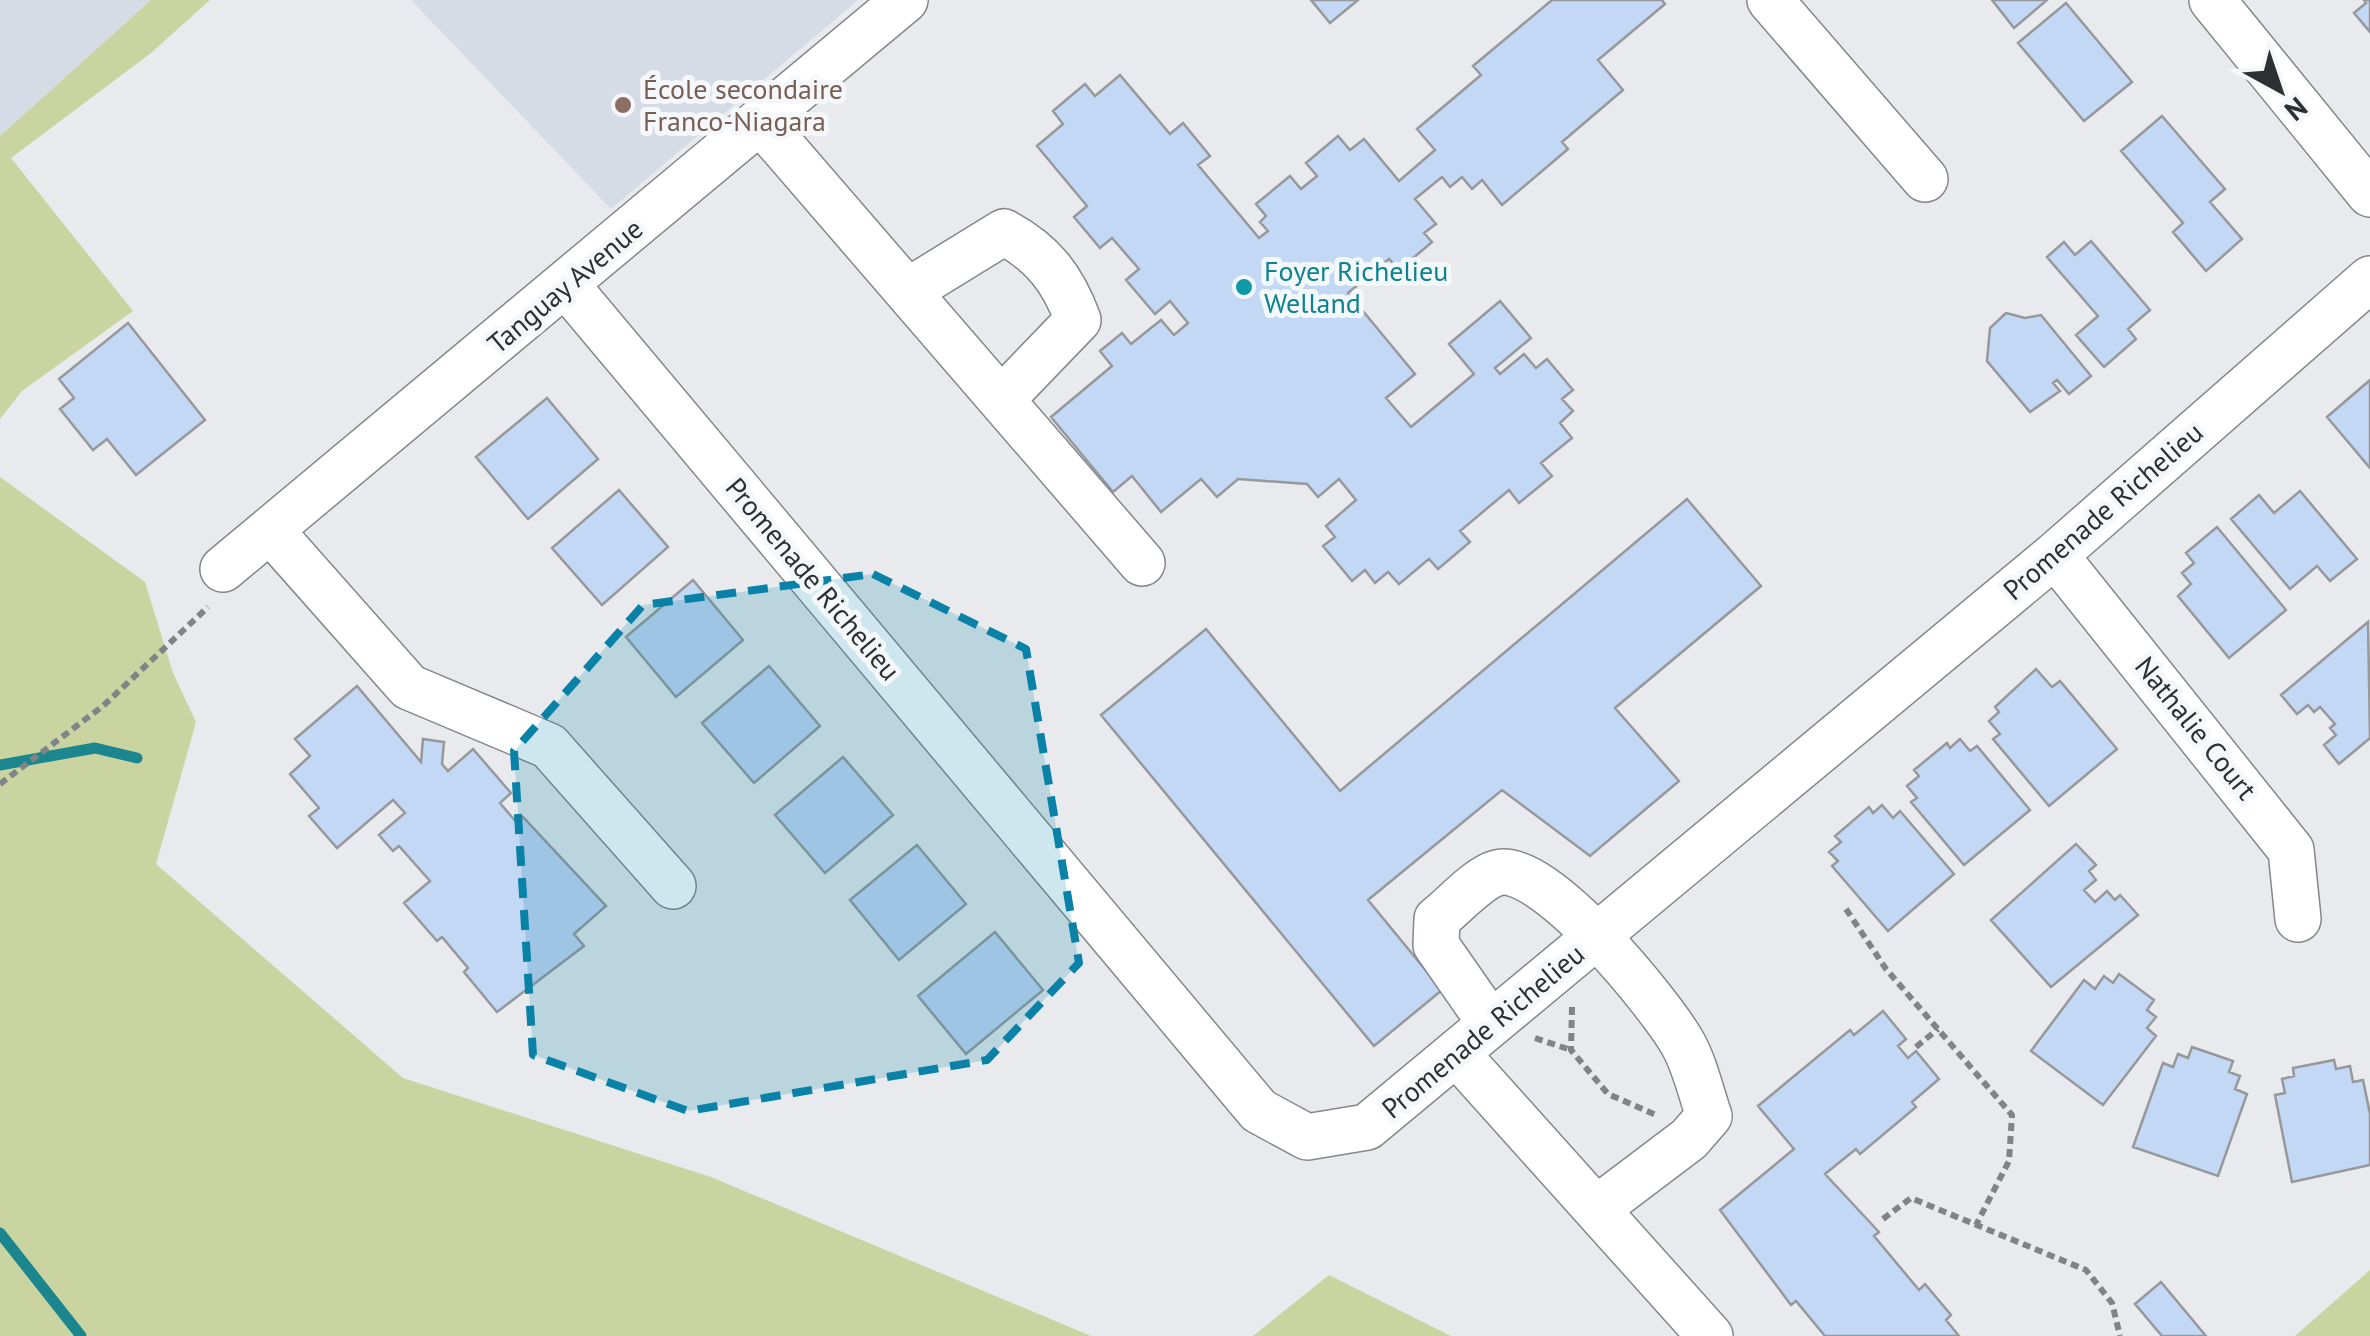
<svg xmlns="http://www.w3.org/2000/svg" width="2370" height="1336" font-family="'PT Sans',sans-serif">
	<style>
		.built { fill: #d6dce5 }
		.green { fill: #c9d4a1 }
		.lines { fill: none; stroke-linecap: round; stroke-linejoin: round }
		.stream { stroke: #1c868f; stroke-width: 11 }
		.building { fill: #c3d8f4; stroke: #96989b; stroke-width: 2.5 }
		.minor-casing { stroke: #85878a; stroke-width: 48 }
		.path { stroke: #828386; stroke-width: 6; stroke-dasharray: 8 5; stroke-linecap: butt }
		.minor { stroke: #fff; stroke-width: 45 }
		.marked { fill: #0a81a7; fill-opacity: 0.2; stroke: #0a81a7; stroke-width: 8; stroke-dasharray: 20 12; stroke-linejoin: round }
		.education-dot { fill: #8d6e63; stroke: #f5f8fb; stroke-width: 4 }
		.culture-dot { fill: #0f9aa8; stroke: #f5f8fb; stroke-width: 4 }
		.labels { text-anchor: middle; stroke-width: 10; stroke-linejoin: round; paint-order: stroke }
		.education-label { font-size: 28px; fill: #785e54; stroke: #f5f8fb; text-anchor: start }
		.culture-label { font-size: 28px; fill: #0d838f; stroke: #f5f8fb; text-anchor: start }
		.street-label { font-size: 28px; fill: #2e2f30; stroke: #f5f8fb }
	</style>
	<rect width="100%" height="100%" fill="#e8eaee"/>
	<path class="built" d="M 0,0 L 151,0 L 0,136 Z
		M 411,0 L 858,0 L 611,209 Z"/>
	<path class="green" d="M 151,0 L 210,0 L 151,53 L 11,158 L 133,311 L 22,391 L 0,419 L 0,136 Z
		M 0,477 L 145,582 L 173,673 L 196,722 L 156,864 L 403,1078 L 711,1177 L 1091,1336 L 0,1336 Z
		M 2370,1270 L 2370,1336 L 2295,1336 Z
		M 1329,1275 L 1451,1336 L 1253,1336 Z"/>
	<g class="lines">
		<path class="stream" d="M 0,765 L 95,748 L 137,758
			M 0,1233 L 81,1336"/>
	</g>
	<path class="building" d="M 1311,0 L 1358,0 L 1330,23 Z
		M 1552,0 L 1662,0 L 1665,4 L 1598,60 L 1623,90 L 1562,142 L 1568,149 L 1502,205 L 1482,180 L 1472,189 L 1462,177 L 1450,187 L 1442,177 L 1415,199 L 1436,224 L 1424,233 L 1432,242 L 1399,270 L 1389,259 L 1348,293 L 1415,374 L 1386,398 L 1411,427 L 1474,374 L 1449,344 L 1500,301 L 1531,338 L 1495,368 L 1500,374 L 1524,354 L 1536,368 L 1547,359 L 1573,390 L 1562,399 L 1573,411 L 1560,423 L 1572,438 L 1541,463 L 1552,476 L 1519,503 L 1509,490 L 1460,531 L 1470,542 L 1438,569 L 1429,559 L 1399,584 L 1388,572 L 1375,583 L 1365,570 L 1352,581 L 1323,546 L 1335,537 L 1326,526 L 1356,500 L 1339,479 L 1318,497 L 1307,484 L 1238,479 L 1217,497 L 1201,479 L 1161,512 L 1132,476 L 1113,492 L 1051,417 L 1112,366 L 1100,351 L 1122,333 L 1131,344 L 1161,320 L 1174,335 L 1188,323 L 1170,301 L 1155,314 L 1126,280 L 1139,269 L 1112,238 L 1100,248 L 1074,217 L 1087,206 L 1037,146 L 1063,124 L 1053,111 L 1085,84 L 1095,96 L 1120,75 L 1170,134 L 1183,123 L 1210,156 L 1198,165 L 1259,238 L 1268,231 L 1260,222 L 1266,216 L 1256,204 L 1290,176 L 1301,189 L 1317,176 L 1306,163 L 1338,136 L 1350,150 L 1364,139 L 1399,181 L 1435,150 L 1417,129 L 1481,75 L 1473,66 Z
		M 1992,0 L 2047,0 L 2014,28 Z
		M 2364,0 L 2370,0 L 2370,32 L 2354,13 L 2366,3 Z
		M 2066,3 L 2132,82 L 2084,121 L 2018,43 Z
		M 2162,116 L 2225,189 L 2210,202 L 2242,239 L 2206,271 L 2173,232 L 2183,223 L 2121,151 Z
		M 2091,241 L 2150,310 L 2128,329 L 2136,339 L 2104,367 L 2076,335 L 2098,316 L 2047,257 L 2064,242 L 2075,255 Z
		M 2006,313 L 2025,318 L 2041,315 L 2091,376 L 2069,394 L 2057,380 L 2053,383 L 2060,391 L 2030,412 L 1987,361 L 1990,328 Z
		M 128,323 L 205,420 L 136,475 L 107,439 L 93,450 L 60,409 L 74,398 L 59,379 Z
		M 2370,380 L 2370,468 L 2327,417 Z
		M 547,398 L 598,459 L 528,519 L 476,457 Z
		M 619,490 L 668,547 L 602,605 L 552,548 Z
		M 2300,491 L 2357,559 L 2330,581 L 2317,566 L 2290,589 L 2231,519 L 2259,495 L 2274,513 Z
		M 1687,499 L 1761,586 L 1615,708 L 1679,781 L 1590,856 L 1502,790 L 1368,900 L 1442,990 L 1374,1046 L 1101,715 L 1206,629 L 1340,791 Z
		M 2217,527 L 2286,610 L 2229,658 L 2178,596 L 2191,584 L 2182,573 L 2194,563 L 2186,553 Z
		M 693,580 L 743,640 L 676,697 L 626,637 Z
		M 2368,622 L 2370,738 L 2339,764 L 2324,745 L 2336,735 L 2330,728 L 2335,724 L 2320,707 L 2314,712 L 2308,705 L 2297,714 L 2281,695 Z
		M 769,666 L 820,726 L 754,783 L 702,723 Z
		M 2036,669 L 2052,687 L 2060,681 L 2117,749 L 2049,806 L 1993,739 L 2000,734 L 1989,721 L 1999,712 L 1995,707 Z
		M 357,686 L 421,762 L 423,739 L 444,742 L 442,764 L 448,771 L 473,749 L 511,793 L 500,803 L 517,823 L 523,817 L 606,906 L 574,934 L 584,946 L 497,1012 L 464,972 L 468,968 L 442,937 L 437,941 L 404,903 L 430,881 L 399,846 L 393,851 L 379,835 L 405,813 L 393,800 L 337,848 L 309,816 L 319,808 L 290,774 L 310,756 L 295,739 Z
		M 1960,739 L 1970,751 L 1977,746 L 2030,810 L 1964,865 L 1911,802 L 1917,798 L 1907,786 L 1919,776 L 1914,770 L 1947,743 L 1950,748 Z
		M 843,757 L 893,815 L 825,873 L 775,815 Z
		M 1882,805 L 1893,818 L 1900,811 L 1954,874 L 1888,931 L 1832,866 L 1838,861 L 1829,852 L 1841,842 L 1835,836 L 1869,807 L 1873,813 Z
		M 2076,844 L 2096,865 L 2089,871 L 2096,880 L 2084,890 L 2095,902 L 2107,891 L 2115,900 L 2120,895 L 2138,915 L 2051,987 L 1991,920 Z
		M 917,845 L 966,904 L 899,960 L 850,900 Z
		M 995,932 L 1043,990 L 966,1054 L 918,996 Z
		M 2119,974 L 2154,1000 L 2147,1010 L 2156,1017 L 2147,1028 L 2156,1036 L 2103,1105 L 2031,1051 L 2084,980 L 2095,989 L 2104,976 L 2113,983 Z
		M 1883,1011 L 1906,1039 L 1898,1046 L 1908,1058 L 1916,1051 L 1939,1079 L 1912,1102 L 1916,1107 L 1860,1154 L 1856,1149 L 1825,1174 L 1879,1232 L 1874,1236 L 1919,1290 L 1925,1284 L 1951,1315 L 1946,1320 L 1959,1336 L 1825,1336 L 1796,1301 L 1791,1305 L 1720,1210 L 1794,1149 L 1758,1106 L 1850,1030 L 1854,1035 Z
		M 2192,1047 L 2233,1061 L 2229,1072 L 2240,1076 L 2235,1089 L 2247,1094 L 2218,1176 L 2133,1147 L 2163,1063 L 2173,1067 L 2178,1054 L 2188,1058 Z
		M 2334,1060 L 2336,1069 L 2350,1066 L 2353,1082 L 2363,1080 L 2370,1114 L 2370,1165 L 2292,1182 L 2275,1095 L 2285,1093 L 2282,1079 L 2294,1076 L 2293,1068 Z
		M 2161,1282 L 2206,1336 L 2162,1336 L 2135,1304 Z"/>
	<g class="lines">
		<defs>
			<path id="minor" d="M 1770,0 L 1925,179
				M 2212,0 L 2370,194
				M 761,122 L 1142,563
				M 567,286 L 1259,1111 L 1307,1137 L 1367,1127 L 2055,555 L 2370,279
				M 908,291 L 1004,232 C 1043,253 1063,279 1078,320 L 1001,400
				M 270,530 L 409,687 L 549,746 L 673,886
				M 2055,555 L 2291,850 L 2298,919
				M 223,569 L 905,0
				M 1491,1024 L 1436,945 L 1437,919 C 1454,906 1478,878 1497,873 C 1543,859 1662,1006 1683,1044 C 1695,1065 1701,1093 1709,1116 L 1689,1139 L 1599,1207
				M 1456,1053 L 1710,1336"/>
		</defs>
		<use href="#minor" class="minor-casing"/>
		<path class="path" d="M 0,784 L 103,706 L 208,607
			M 1846,909 L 1886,969 L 2012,1115 L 2009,1161 L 1976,1225
			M 1572,1007 L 1571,1050 L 1608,1094 L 1656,1115
			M 1535,1038 L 1571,1050
			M 1916,1047 L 1938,1029
			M 1883,1219 L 1911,1198 L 2086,1270 L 2112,1303 L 2120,1336"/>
		<use href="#minor" class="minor"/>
	</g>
	<path class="marked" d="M 873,574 L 1026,649 L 1079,963 L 987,1060 L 688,1111 L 533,1055 L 514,751 L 643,605 Z"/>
	<circle class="education-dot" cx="623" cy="105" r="10"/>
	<circle class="culture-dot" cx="1244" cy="287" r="10"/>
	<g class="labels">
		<g class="education-label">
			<text x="643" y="99">École secondaire<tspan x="643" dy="32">Franco-Niagara</tspan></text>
		</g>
		<g class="culture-label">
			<text x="1264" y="281">Foyer Richelieu<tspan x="1264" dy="32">Welland</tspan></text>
		</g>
		<g class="street-label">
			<text transform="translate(565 286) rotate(-40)" y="10">Tanguay Avenue</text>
			<text transform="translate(2103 511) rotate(-41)" y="10">Promenade Richelieu</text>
			<text transform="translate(813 579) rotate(50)" y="10">Promenade Richelieu</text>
			<text transform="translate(2196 728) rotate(51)" y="10">Nathalie Court</text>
			<text transform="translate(1483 1031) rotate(-40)" y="10">Promenade Richelieu</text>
		</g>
	</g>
	<g transform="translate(2280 90) rotate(140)" stroke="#f5f8fb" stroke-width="8" paint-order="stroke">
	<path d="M0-8L18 38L0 25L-18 38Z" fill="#2e2f30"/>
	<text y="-15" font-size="28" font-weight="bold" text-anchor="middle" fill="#2e2f30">N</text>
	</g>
</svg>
